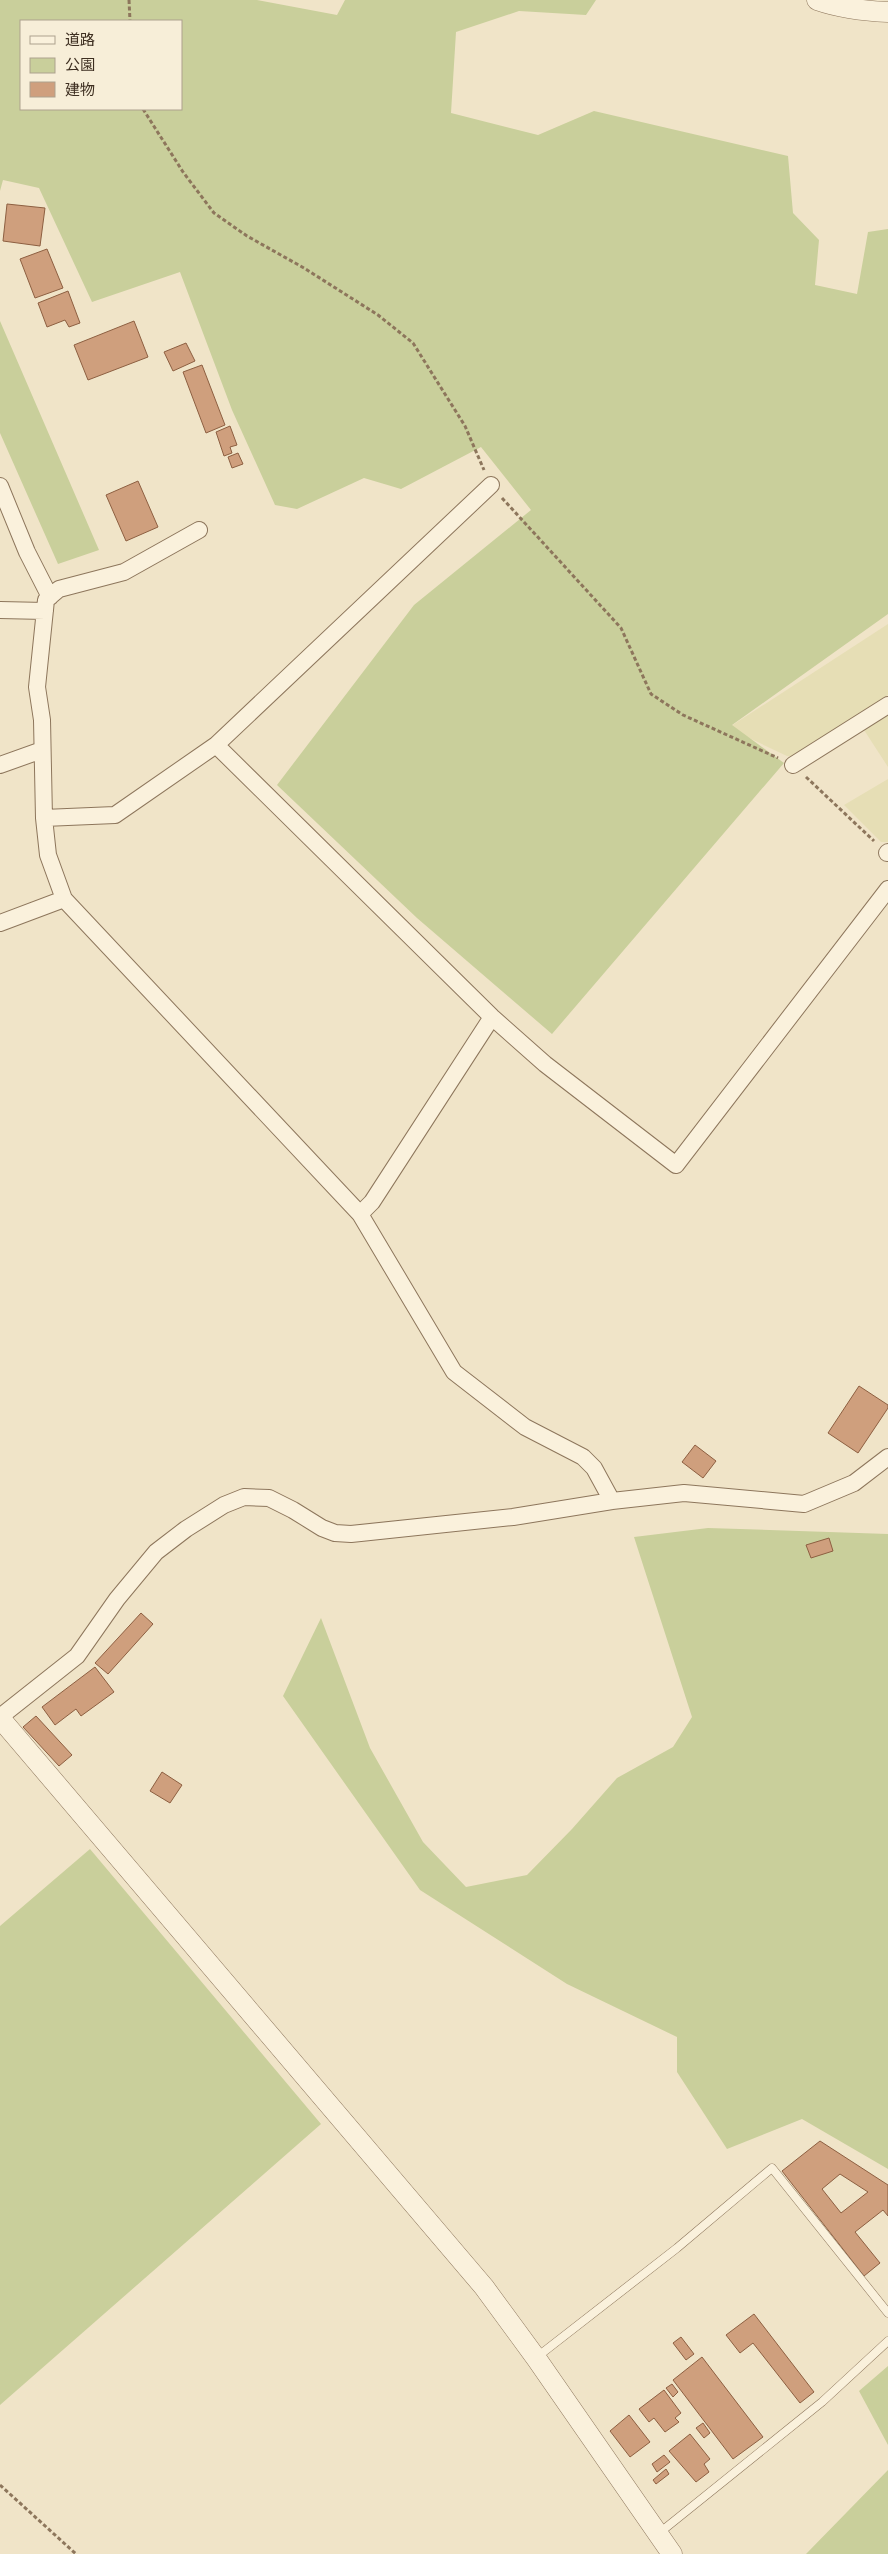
<svg xmlns="http://www.w3.org/2000/svg" width="888" height="2554" font-family="'IBM Plex Serif','Noto Sans JP',serif">
	<style>
		.farmland { fill: #e6deb5 }
		.green { fill: #c9cf9b; fill-rule: evenodd }
		.building { fill: #cf9f7d; stroke: #8d5f41; fill-rule: evenodd }
		.lines { fill: none; stroke-linecap: round; stroke-linejoin: round }
		.service-casing { stroke: #8d765c; stroke-width: 9 }
		.minor-casing { stroke: #8d765c; stroke-width: 18 }
		.tertiary-casing { stroke: #8d765c; stroke-width: 21 }
		.path { stroke: #8d765c; stroke-width: 3; stroke-dasharray: 4 2.5; stroke-linecap: butt }
		.service { stroke: #faf1dc; stroke-width: 8 }
		.minor { stroke: #faf1dc; stroke-width: 16 }
		.tertiary { stroke: #faf1dc; stroke-width: 20 }
	</style>
	<rect width="100%" height="100%" fill="#f0e4c8"/>
	<path class="farmland" d="M 888,624 L 888,695 L 794,757 L 787,756 L 728,728 Z
		M 888,714 L 888,767 L 864,730 Z
		M 888,779 L 888,842 L 881,842 L 844,805 Z"/>
	<path class="green" d="M 0,0 L 257,0 L 337,15 L 345,0 L 596,0 L 586,15 L 519,11 L 456,32 L 451,113 L 538,135 L 594,111 L 788,156 L 793,213 L 819,240 L 815,285 L 857,294 L 868,232 L 888,229 L 888,614 L 732,725 L 784,763 L 552,1034 L 417,918 L 277,785 L 414,605 L 531,510 L 481,447 L 401,489 L 364,478 L 297,509 L 275,505 L 232,410 L 180,272 L 92,302 L 39,188 L 3,180 L 0,191 ZM 21,21 L 181,21 L 181,109 L 21,109 Z
		M 0,321 L 99,550 L 58,564 L 0,433 Z
		M 708,1528 L 888,1534 L 888,2169 L 802,2119 L 727,2149 L 677,2072 L 677,2037 L 567,1984 L 420,1890 L 283,1696 L 321,1618 L 370,1748 L 423,1842 L 466,1887 L 527,1875 L 572,1829 L 617,1778 L 673,1747 L 692,1717 L 634,1537 Z
		M 90,1849 L 321,2124 L 0,2405 L 0,1926 Z
		M 888,2366 L 888,2445 L 859,2391 Z
		M 888,2470 L 888,2554 L 806,2554 Z"/>
	<path class="building" d="M 7,204 L 45,208 L 40,246 L 3,241 Z
		M 47,249 L 63,288 L 35,298 L 20,259 Z
		M 68,291 L 80,323 L 69,327 L 65,320 L 47,327 L 38,303 Z
		M 134,321 L 148,357 L 88,380 L 74,345 Z
		M 186,343 L 195,361 L 173,371 L 164,352 Z
		M 202,365 L 225,425 L 206,433 L 183,372 Z
		M 230,426 L 237,445 L 230,447 L 232,453 L 224,456 L 216,432 Z
		M 238,453 L 243,464 L 232,468 L 228,457 Z
		M 138,481 L 158,527 L 126,541 L 106,495 Z
		M 859,1386 L 888,1405 L 888,1408 L 858,1453 L 828,1433 Z
		M 695,1445 L 716,1461 L 703,1478 L 682,1462 Z
		M 829,1538 L 833,1551 L 811,1558 L 806,1545 Z
		M 141,1613 L 153,1624 L 108,1674 L 95,1663 Z
		M 95,1667 L 114,1692 L 81,1716 L 76,1709 L 55,1725 L 42,1707 Z
		M 36,1716 L 72,1755 L 59,1766 L 23,1727 Z
		M 162,1772 L 182,1785 L 170,1803 L 150,1791 Z
		M 820,2141 L 888,2185 L 888,2216 L 883,2210 L 855,2232 L 880,2263 L 864,2276 L 782,2171 ZM 840,2174 L 868,2192 L 841,2213 L 822,2189 Z
		M 754,2314 L 814,2392 L 800,2403 L 753,2343 L 740,2353 L 726,2335 Z
		M 681,2337 L 694,2354 L 686,2360 L 673,2343 Z
		M 702,2357 L 763,2437 L 733,2459 L 673,2380 Z
		M 672,2384 L 678,2392 L 673,2397 L 666,2388 Z
		M 664,2390 L 681,2413 L 675,2418 L 679,2422 L 665,2432 L 654,2418 L 649,2422 L 639,2409 Z
		M 629,2415 L 650,2442 L 630,2457 L 610,2431 Z
		M 703,2423 L 710,2433 L 704,2438 L 696,2428 Z
		M 690,2434 L 710,2459 L 704,2464 L 709,2472 L 696,2482 L 669,2451 Z
		M 664,2455 L 670,2462 L 657,2472 L 652,2464 Z
		M 666,2469 L 669,2474 L 656,2484 L 653,2480 Z"/>
	<g class="lines">
		<defs>
			<path id="service" d="M 537,2357 L 677,2248 L 772,2168 L 888,2313
				M 658,2534 L 822,2402 L 888,2341"/>
			<path id="minor" d="M 491,485 L 216,745 L 115,815 L 44,818 L 48,855 L 64,899 L 360,1214 L 454,1372 L 525,1427 L 583,1457 L 594,1468 L 612,1501
				M 0,486 L 27,552 L 50,597
				M 0,610 L 45,611
				M 216,745 L 492,1017 L 545,1064 L 676,1165 L 888,889
				M 0,765 L 42,750
				M 793,765 L 888,705
				M 44,818 L 42,720 L 37,687 L 46,600 L 59,589 L 124,572 L 199,530
				M 887,853 L 888,852
				M 0,923 L 64,899
				M 360,1214 L 372,1202 L 492,1017
				M 0,1717 L 77,1656 L 117,1599 L 156,1552 L 186,1529 L 224,1505 L 244,1497 L 269,1498 L 293,1510 L 322,1528 L 335,1533 L 351,1534 L 513,1517 L 612,1501 L 684,1493 L 804,1504 L 854,1483 L 888,1457"/>
			<path id="tertiary" d="M 817,0 C 840,8 864,11 888,12
				M 0,1718 L 484,2287 L 536,2358 L 672,2554"/>
		</defs>
		<use href="#service" class="service-casing"/>
		<use href="#minor" class="minor-casing"/>
		<use href="#tertiary" class="tertiary-casing"/>
		<path class="path" d="M 129,0 L 130,21
			M 143,109 L 183,172 L 214,213 L 247,236 L 304,268 L 378,315 L 413,343 L 465,426 L 484,470
			M 502,498 L 621,628 L 651,694 L 683,715 L 778,758
			M 806,777 L 874,841
			M 0,2485 L 76,2554"/>
		<use href="#service" class="service"/>
		<use href="#minor" class="minor"/>
		<use href="#tertiary" class="tertiary"/>
	</g>
	<rect x="20" y="20" width="162" height="90" fill="#f7eed8" stroke="#ada18e"/>
	<rect x="30" y="36" width="25" height="8" fill="#faf1dc" stroke="#ada18e"/>
	<text x="65" y="45" font-size="15" fill="#3d2e20">道路</text>
	<rect x="30" y="58" width="25" height="15" fill="#c9cf9b" stroke="#ada18e"/>
	<text x="65" y="70" font-size="15" fill="#3d2e20">公園</text>
	<rect x="30" y="82" width="25" height="15" fill="#cf9f7d" stroke="#ada18e"/>
	<text x="65" y="95" font-size="15" fill="#3d2e20">建物</text>
</svg>
